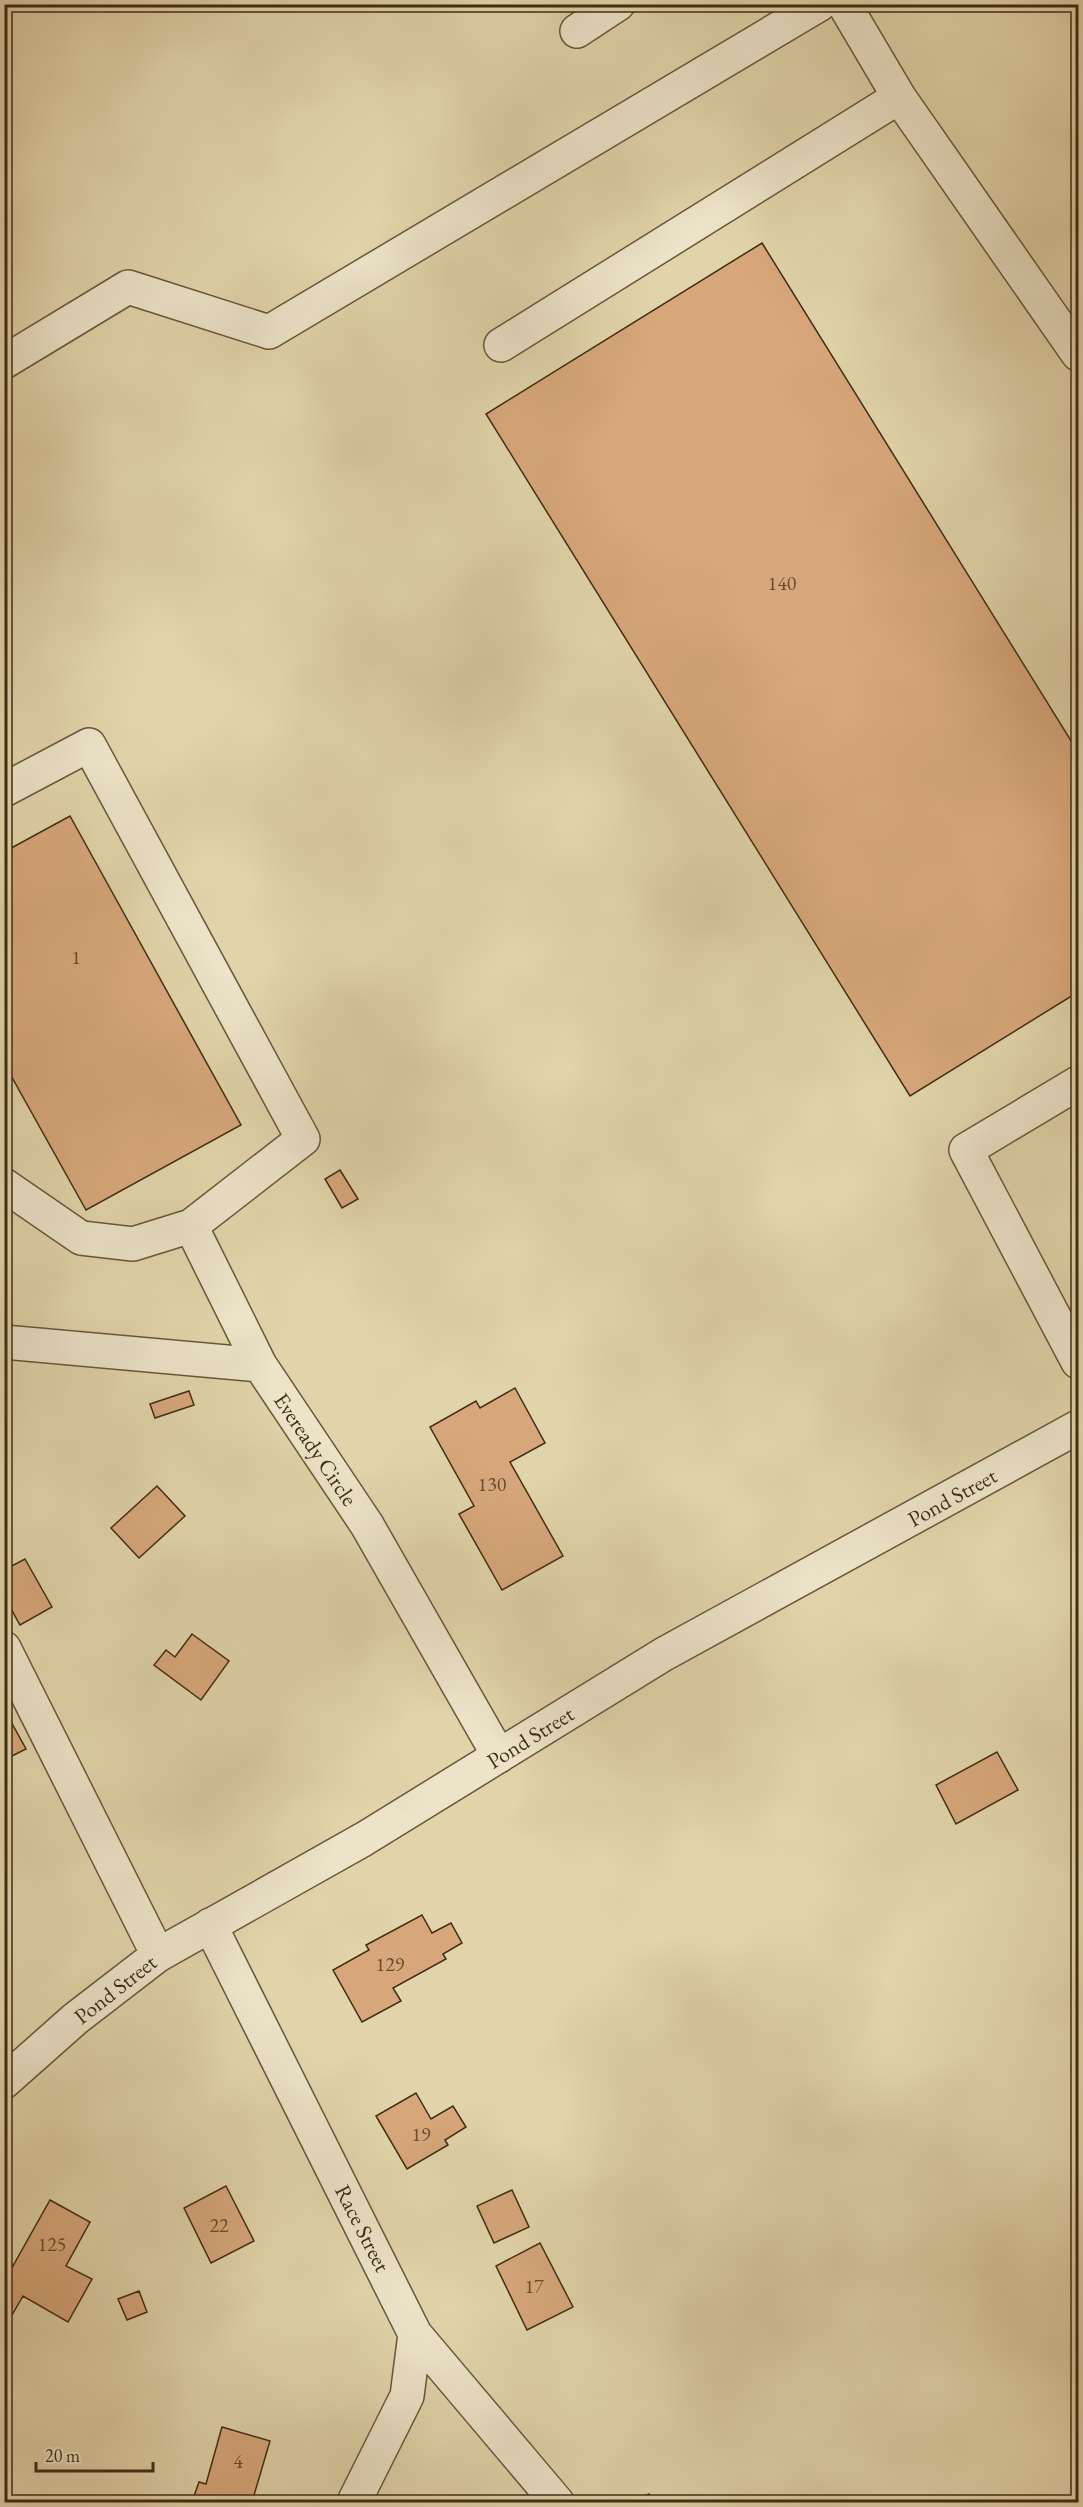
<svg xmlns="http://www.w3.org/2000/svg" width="1083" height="2507" font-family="'EB Garamond',serif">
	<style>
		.building { fill: #d7a77b; stroke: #3f2c13; stroke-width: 1.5 }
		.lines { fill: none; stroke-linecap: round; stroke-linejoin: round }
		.minor-casing { stroke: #685639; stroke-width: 36 }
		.minor { stroke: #ece3c8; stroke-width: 33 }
		.labels { text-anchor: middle; stroke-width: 4.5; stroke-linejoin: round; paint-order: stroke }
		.number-label { font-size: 20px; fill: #654b2d }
		.street-label { font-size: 22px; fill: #3f2c13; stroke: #ece3c8 }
	</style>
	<rect width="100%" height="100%" fill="#e1d4aa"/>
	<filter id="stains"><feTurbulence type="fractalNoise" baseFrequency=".00333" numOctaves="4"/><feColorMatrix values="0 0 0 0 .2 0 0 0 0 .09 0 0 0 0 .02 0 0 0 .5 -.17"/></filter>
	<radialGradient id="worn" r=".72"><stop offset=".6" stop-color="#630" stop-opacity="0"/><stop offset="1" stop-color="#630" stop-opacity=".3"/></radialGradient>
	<path class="building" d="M 762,243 L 1078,752 L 1078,992 L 910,1096 L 486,414 Z
		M 70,816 L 241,1125 L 86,1210 L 4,1063 L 4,852 Z
		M 340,1170 L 358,1199 L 342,1208 L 325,1179 Z
		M 515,1388 L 545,1443 L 510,1462 L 563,1556 L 502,1590 L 459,1514 L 474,1506 L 430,1427 L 476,1401 L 480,1408 Z
		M 189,1391 L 194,1405 L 155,1418 L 150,1404 Z
		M 157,1486 L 185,1516 L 139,1558 L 111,1528 Z
		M 25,1559 L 52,1607 L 20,1625 L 4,1596 L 4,1570 Z
		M 192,1634 L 229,1661 L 201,1700 L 154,1665 L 166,1650 L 175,1657 Z
		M 4,1709 L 26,1749 L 4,1760 Z
		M 997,1752 L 1018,1790 L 956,1824 L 936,1785 Z
		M 422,1915 L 432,1933 L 451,1923 L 462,1943 L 443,1954 L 446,1959 L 393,1988 L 401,2001 L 362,2022 L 333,1970 L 369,1950 L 366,1945 Z
		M 416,2093 L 431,2119 L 453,2106 L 466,2127 L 445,2140 L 448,2145 L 407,2169 L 376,2116 Z
		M 226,2186 L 254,2241 L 211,2263 L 184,2208 Z
		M 512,2190 L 529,2227 L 494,2243 L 477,2206 Z
		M 50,2200 L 90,2222 L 66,2266 L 92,2279 L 68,2322 L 23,2296 L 4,2329 L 4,2282 Z
		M 540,2243 L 573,2307 L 527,2330 L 496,2266 Z
		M 139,2291 L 147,2312 L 127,2320 L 118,2299 Z
		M 222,2427 L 270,2441 L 252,2502 L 192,2502 L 199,2482 L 206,2484 Z
		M 649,2494 L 653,2502 L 632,2502 Z"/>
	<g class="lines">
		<defs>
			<path id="minor" d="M 844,4 L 899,97
				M 577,31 L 618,4
				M 501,345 L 899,97 L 1078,354
				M 4,362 L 128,287 L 269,332 L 820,4
				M 4,790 L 89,745 L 303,1139 L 191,1226 L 133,1244 L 81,1238 L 4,1185
				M 1078,1083 L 966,1150 L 1078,1362
				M 191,1226 L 260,1365
				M 4,1342 L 260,1365 L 367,1525 L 499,1756
				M 4,1648 L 158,1955
				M 210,1925 L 415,2334 L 557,2502
				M 4,2082 L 75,2019 L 158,1955 L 364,1839 L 664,1654 L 1078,1427
				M 354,2502 L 407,2396 L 415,2334"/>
		</defs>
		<use href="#minor" class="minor-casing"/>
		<use href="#minor" class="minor"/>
	</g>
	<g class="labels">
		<g class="number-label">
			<text x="782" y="590">140</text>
			<text x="76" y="964">1</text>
			<text x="492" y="1491">130</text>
			<text x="390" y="1971">129</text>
			<text x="421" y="2141">19</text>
			<text x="219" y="2232">22</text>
			<text x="52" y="2251">125</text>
			<text x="534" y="2293">17</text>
			<text x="238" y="2468">4</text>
		</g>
		<g class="street-label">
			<text transform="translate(316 1449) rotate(56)" y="8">Eveready Circle</text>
			<text transform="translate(952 1497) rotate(-29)" y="8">Pond Street</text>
			<text transform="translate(530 1737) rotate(-32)" y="8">Pond Street</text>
			<text transform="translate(115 1989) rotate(-38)" y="8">Pond Street</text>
			<text transform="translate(363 2228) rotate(63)" y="8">Race Street</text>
		</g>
	</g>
	<rect width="1083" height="2507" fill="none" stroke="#e1d4aa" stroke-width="24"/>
	<rect x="6" y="6" width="1071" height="2495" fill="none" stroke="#3f2c13" stroke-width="3"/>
	<rect x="12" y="12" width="1059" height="2483" fill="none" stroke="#3f2c13" stroke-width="1.5"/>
	<path d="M36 2462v9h117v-9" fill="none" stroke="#3f2c13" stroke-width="3"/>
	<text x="45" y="2462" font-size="18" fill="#3f2c13" stroke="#ece3c8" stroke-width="4.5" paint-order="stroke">20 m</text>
	<rect width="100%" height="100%" filter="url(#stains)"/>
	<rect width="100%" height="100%" fill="url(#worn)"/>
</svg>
